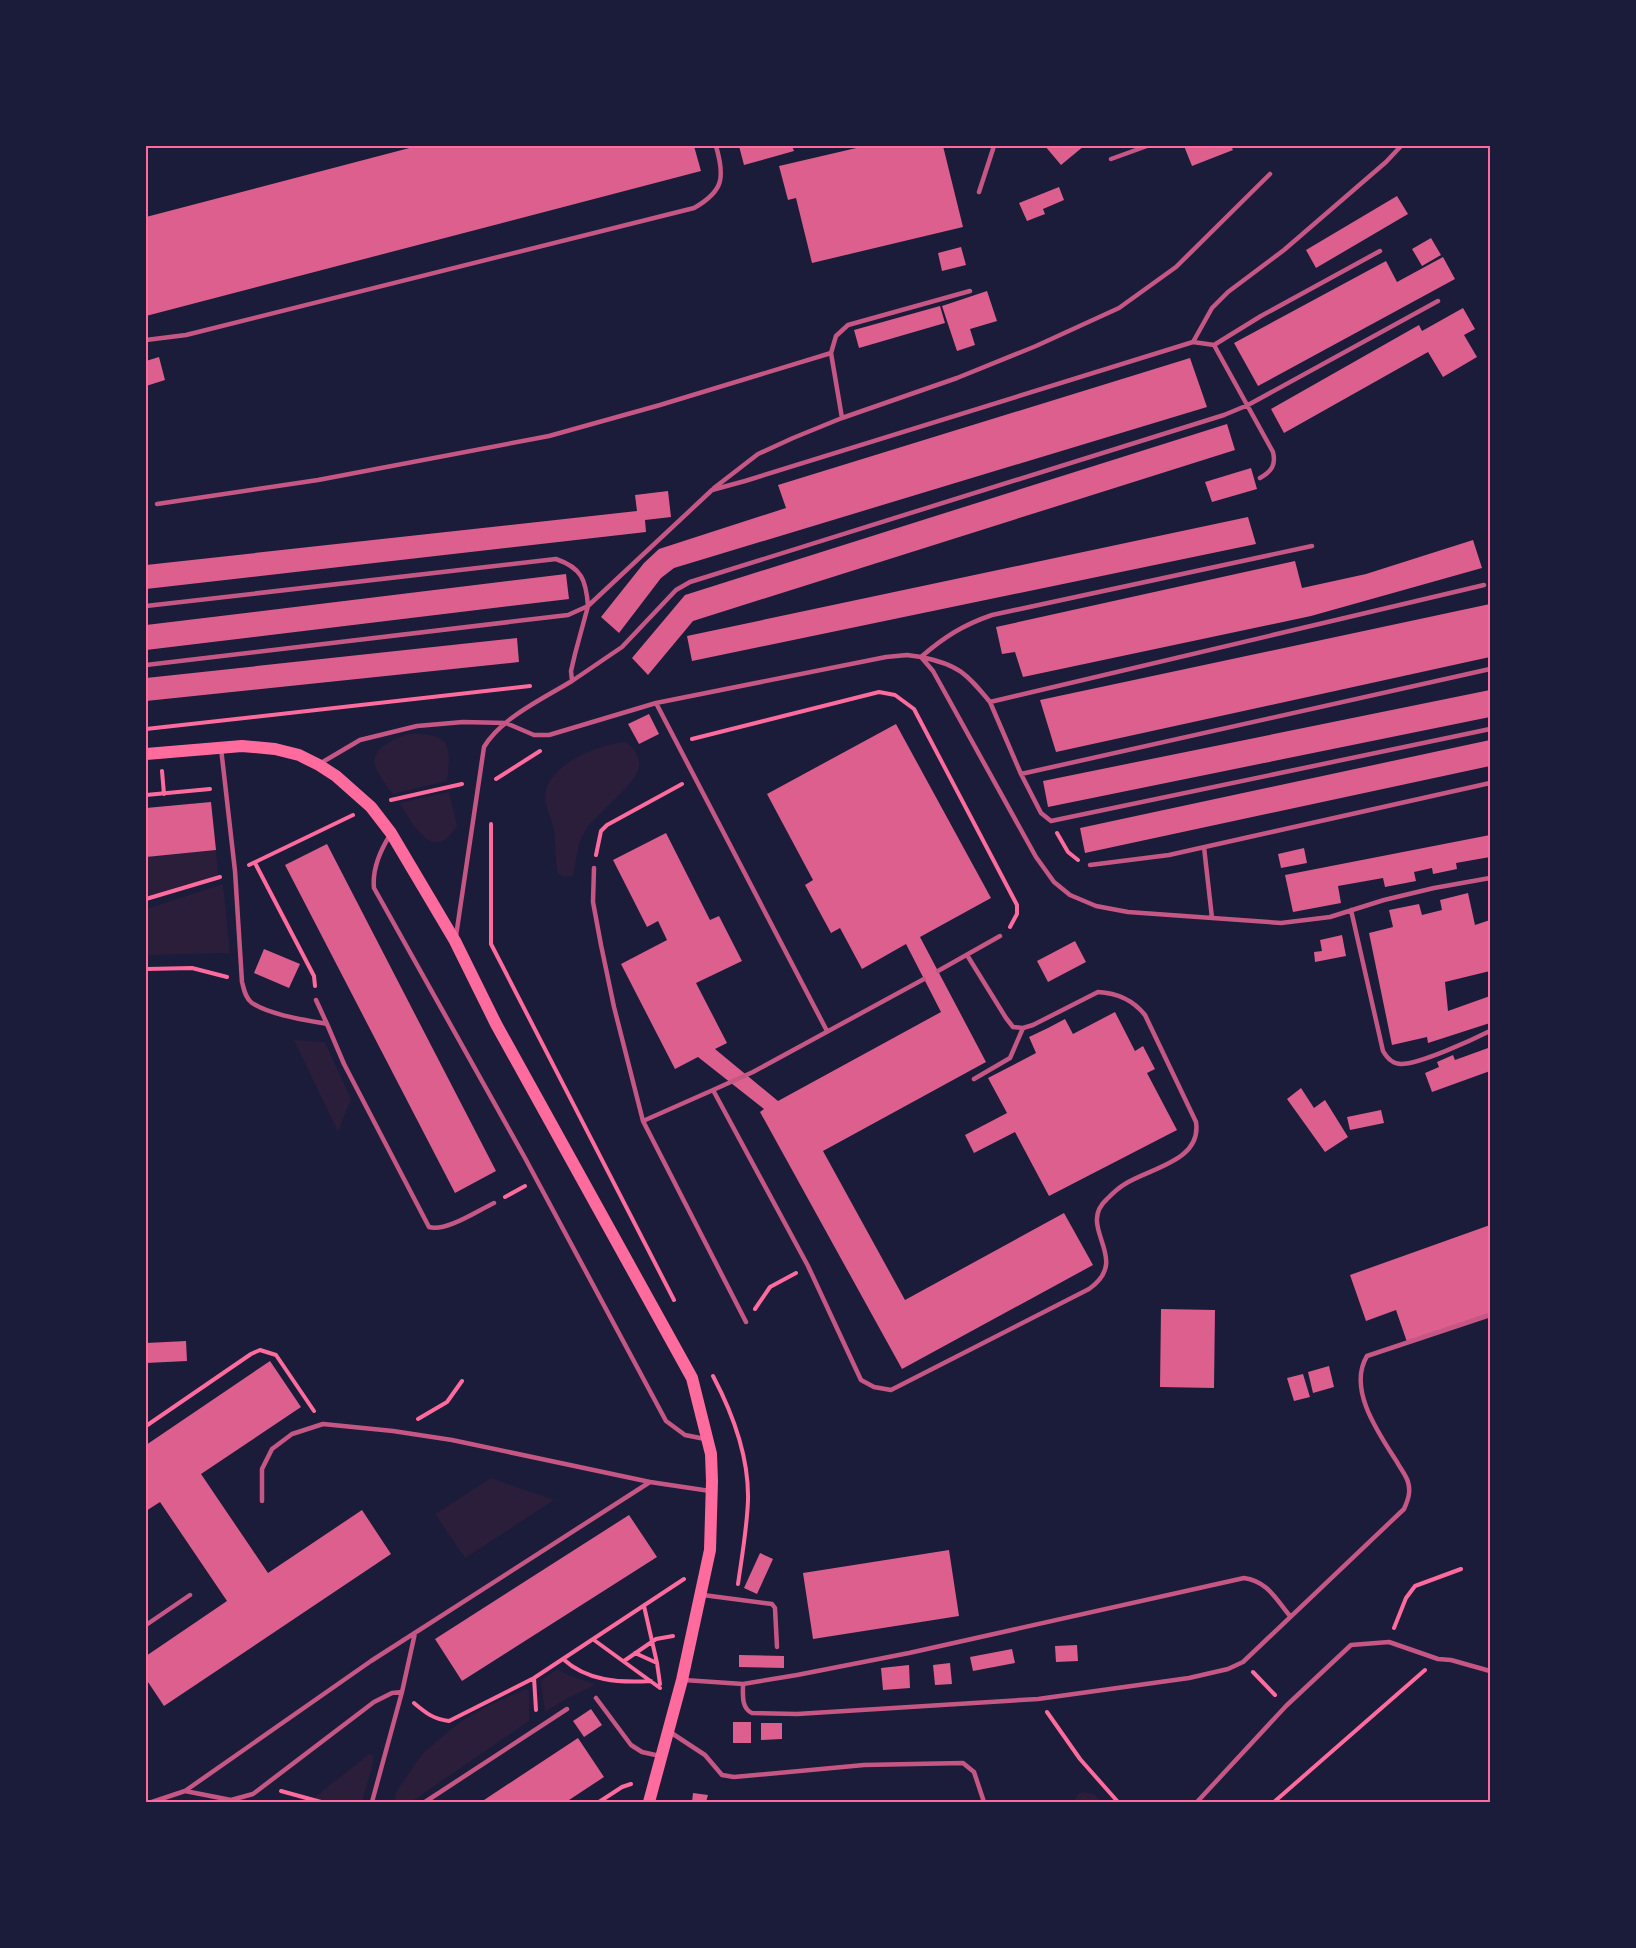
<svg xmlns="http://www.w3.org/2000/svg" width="1636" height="1948" font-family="Mulish,sans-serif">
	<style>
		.green { fill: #2a1e3b }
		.building { fill: #dd5f8e }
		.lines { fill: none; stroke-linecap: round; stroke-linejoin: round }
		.path { stroke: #ff6b9d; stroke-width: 4 }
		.service { stroke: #c65784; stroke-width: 4.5 }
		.secondary { stroke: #ff6b9d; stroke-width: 12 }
		.neatline { fill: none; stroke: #ff6b9d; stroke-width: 2 }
	</style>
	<rect width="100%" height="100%" fill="#1b1b3a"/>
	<path class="green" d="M 408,734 C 450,733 452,743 447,781 L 393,794 C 366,761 367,749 408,734 Z
		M 625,742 C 634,746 641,758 639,768 C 634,786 596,814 585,831 C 577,843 576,863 573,876 L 565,877 L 558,874 C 555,860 556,847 554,832 C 553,819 545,809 545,796 C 546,765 599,744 625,742 Z
		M 449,792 L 457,826 C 433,865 414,825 399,803 Z
		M 216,850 L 218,877 L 146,899 L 146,857 Z
		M 223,884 L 230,953 L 146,955 L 146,909 Z
		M 294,1040 L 325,1042 L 351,1099 L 338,1132 Z
		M 491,1478 L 554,1500 L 465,1558 L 435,1514 Z
		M 557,1669 L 570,1676 L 593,1683 L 594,1686 L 569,1697 L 545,1712 L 541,1683 L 542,1680 Z
		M 526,1689 L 529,1691 L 529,1721 L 414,1800 L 397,1802 L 395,1799 L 396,1792 L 423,1753 L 460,1722 L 490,1705 Z
		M 369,1754 L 373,1755 L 373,1763 L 362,1802 L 309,1802 Z
		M 1084,1792 L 1094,1794 L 1101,1802 L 1074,1802 L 1078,1794 Z"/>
	<path class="building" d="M 417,146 L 694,146 L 701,171 L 146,316 L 146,217 Z
		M 739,146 L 792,146 L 794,151 L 744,165 Z
		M 865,146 L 943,146 L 963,227 L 812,263 L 796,198 L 788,200 L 779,166 Z
		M 1045,146 L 1084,146 L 1061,165 Z
		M 1184,146 L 1231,146 L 1233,150 L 1192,166 Z
		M 1059,187 L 1064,200 L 1043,209 L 1045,214 L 1027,221 L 1019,203 Z
		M 1397,196 L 1408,214 L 1316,268 L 1306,250 Z
		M 1431,238 L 1441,255 L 1422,266 L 1412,249 Z
		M 961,247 L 966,265 L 942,271 L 938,253 Z
		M 1443,257 L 1455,279 L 1258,386 L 1234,343 L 1386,261 L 1397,282 Z
		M 987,291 L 997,321 L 970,329 L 975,345 L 957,351 L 942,306 Z
		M 940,306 L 945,323 L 859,348 L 854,330 Z
		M 1463,308 L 1475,329 L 1464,335 L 1477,357 L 1443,377 L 1428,352 L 1284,433 L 1271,409 L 1419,325 L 1422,331 Z
		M 159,357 L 165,380 L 146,386 L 146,361 Z
		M 1190,358 L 1207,407 L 674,568 L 661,578 L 619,633 L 601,617 L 644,563 L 659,549 L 786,508 L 778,485 Z
		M 1227,424 L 1235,450 L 693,621 L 648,675 L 632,658 L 685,595 Z
		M 1251,468 L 1257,489 L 1212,502 L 1205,482 Z
		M 668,491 L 671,517 L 645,520 L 646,532 L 146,589 L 146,565 L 637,511 L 635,495 Z
		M 1248,517 L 1256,544 L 692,661 L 687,636 Z
		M 1473,540 L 1482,568 L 1311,616 L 1023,677 L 1015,652 L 1002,654 L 996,627 L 1295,561 L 1302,588 L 1366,574 Z
		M 566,574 L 569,599 L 146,650 L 146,625 Z
		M 1490,604 L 1490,657 L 1056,752 L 1040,700 Z
		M 517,638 L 519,662 L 146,701 L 146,678 Z
		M 1490,690 L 1490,717 L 1048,807 L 1043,781 Z
		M 649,714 L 659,734 L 639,744 L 628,724 Z
		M 896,724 L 991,898 L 920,937 L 986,1062 L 823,1151 L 905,1300 L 1064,1213 L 1093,1265 L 902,1369 L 760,1112 L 764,1109 L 698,1057 L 675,1069 L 621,964 L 667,940 L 658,921 L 647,927 L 613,860 L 666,833 L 710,920 L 719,916 L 742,961 L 696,983 L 727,1043 L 715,1049 L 778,1101 L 941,1012 L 906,944 L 862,969 L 840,928 L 831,933 L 805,885 L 813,880 L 767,794 Z
		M 1490,740 L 1490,766 L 1085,853 L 1080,828 Z
		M 211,802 L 216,850 L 146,857 L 146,808 Z
		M 1490,835 L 1490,857 L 1456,863 L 1457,869 L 1433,874 L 1432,868 L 1414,872 L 1416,881 L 1385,887 L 1383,878 L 1338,886 L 1341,903 L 1293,912 L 1285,875 Z
		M 327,844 L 496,1171 L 455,1193 L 285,865 Z
		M 1304,848 L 1307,863 L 1281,868 L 1278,854 Z
		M 1468,893 L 1475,925 L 1490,920 L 1490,971 L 1445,982 L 1448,1011 L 1490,996 L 1490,1023 L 1428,1043 L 1427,1037 L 1392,1045 L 1369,933 L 1393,927 L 1389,910 L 1419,904 L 1422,915 L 1442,910 L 1440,900 Z
		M 1342,935 L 1346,956 L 1315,962 L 1314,952 L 1322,951 L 1320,940 Z
		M 1075,941 L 1086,962 L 1048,982 L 1037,961 Z
		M 264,949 L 300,964 L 289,988 L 254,973 Z
		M 1115,1012 L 1135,1051 L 1143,1046 L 1155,1069 L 1147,1073 L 1177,1130 L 1049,1196 L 1015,1132 L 974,1153 L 965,1135 L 1007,1113 L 988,1078 L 1036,1053 L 1029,1037 L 1048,1028 L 1065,1019 L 1073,1034 Z
		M 1488,1048 L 1490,1054 L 1490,1071 L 1432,1092 L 1425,1073 L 1439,1067 L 1437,1062 L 1453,1055 L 1455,1060 Z
		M 1301,1088 L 1314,1108 L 1325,1100 L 1348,1137 L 1325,1152 L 1287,1099 Z
		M 1381,1110 L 1384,1123 L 1350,1130 L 1347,1117 Z
		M 1490,1225 L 1490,1313 L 1407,1342 L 1396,1310 L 1366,1321 L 1350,1275 Z
		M 1161,1309 L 1215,1310 L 1214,1388 L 1160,1387 Z
		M 186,1341 L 187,1361 L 146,1363 L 146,1343 Z
		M 270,1361 L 301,1407 L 201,1474 L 268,1573 L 362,1510 L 391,1554 L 164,1706 L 146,1679 L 146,1656 L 227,1601 L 160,1502 L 146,1511 L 146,1445 Z
		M 1329,1366 L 1334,1387 L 1313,1393 L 1308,1372 Z
		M 1303,1374 L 1310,1397 L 1294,1401 L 1287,1378 Z
		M 629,1515 L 657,1557 L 462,1681 L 435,1639 Z
		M 949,1550 L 959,1616 L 813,1639 L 803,1573 Z
		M 760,1553 L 773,1559 L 757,1594 L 744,1588 Z
		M 1077,1645 L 1078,1661 L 1056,1662 L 1055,1646 Z
		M 1012,1649 L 1015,1663 L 973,1671 L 970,1657 Z
		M 739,1655 L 784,1656 L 784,1668 L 739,1667 Z
		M 950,1663 L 952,1684 L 935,1685 L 933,1665 Z
		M 909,1665 L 910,1688 L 883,1690 L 881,1668 Z
		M 591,1709 L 602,1725 L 584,1737 L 573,1721 Z
		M 733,1722 L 751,1722 L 751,1743 L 733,1743 Z
		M 761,1723 L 782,1723 L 782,1739 L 761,1740 Z
		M 578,1738 L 604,1777 L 566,1802 L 481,1802 Z
		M 693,1793 L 708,1795 L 706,1802 L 692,1802 Z"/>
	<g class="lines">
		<path class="path" d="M 146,729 L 530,686
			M 692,739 L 879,692 L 895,695 L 914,709 L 1017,905 L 1017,914 L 1010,927
			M 162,771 L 164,794
			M 496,779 L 540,751
			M 146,795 L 210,789
			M 391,800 L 462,784
			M 491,824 L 491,944 L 674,1300
			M 1057,833 L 1068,852 L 1078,860
			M 596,855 L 601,831 L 607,825 L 682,784
			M 255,863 L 314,976 L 315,986
			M 249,865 L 353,815
			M 146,899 L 220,877
			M 146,969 L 192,968 L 227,977
			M 505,1197 L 525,1186
			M 755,1309 L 770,1287 L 796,1273
			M 713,1376 C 733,1414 749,1457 748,1500 C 747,1528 742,1556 738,1584
			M 418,1419 L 447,1402 L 462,1381
			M 146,1426 L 251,1354 L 260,1350 L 276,1355 L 314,1411
			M 1394,1628 L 1406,1598 L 1415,1586 L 1461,1569
			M 594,1640 L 660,1688
			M 635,1653 L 657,1663 L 644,1606
			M 563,1659 C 587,1681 619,1683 651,1681
			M 624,1661 L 656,1639 L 673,1636
			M 657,1663 L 660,1684
			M 1253,1672 L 1275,1695
			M 534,1678 L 536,1710
			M 414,1703 C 426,1713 433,1719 449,1721 L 534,1678 L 684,1579
			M 1047,1712 L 1080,1759 L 1118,1802
			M 281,1791 L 321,1802
			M 599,1802 L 622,1787 L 631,1784
			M 1274,1802 L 1425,1670"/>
		<path class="service" d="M 1111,159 L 1147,146
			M 979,192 L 994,146
			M 146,340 L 186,335 L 694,208 C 724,191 725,177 716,146
			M 1193,342 L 1214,345 L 1261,316 L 1380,251
			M 1214,345 L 1273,452 C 1276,465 1272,471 1260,478
			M 842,418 L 831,353 L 836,336 L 848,325 L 970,291
			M 714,488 L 758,454 L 793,438 L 842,418 L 957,378 L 1036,346 L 1119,308 L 1176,267 L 1270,174
			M 157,504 L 318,480 L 549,436 L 660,405 L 831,353
			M 146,606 L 556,559 C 582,568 586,580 588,606 L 568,615 L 146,665
			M 921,657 C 959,665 966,673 990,702 L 1484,585
			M 921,657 C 944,637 963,625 992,615 L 1312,546
			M 572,681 L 622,647 L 676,590 L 690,582 L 1224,415 L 1248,405 L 1438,301
			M 990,702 L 1021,774 L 1490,669
			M 656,703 L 827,1031
			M 221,748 L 235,871 L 242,982 C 244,989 245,998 252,1003 C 270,1015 305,1020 327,1024 L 344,1064 L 429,1227 C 446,1232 477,1211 494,1203
			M 321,763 L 360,740 L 417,726 L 463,722 L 506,723 L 534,735 L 549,735 L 656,703 L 886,657 L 907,655 L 921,657 L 933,671 L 1036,857 L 1054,882 L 1070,895 L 1096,906 L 1128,912 L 1281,923 L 1330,917 L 1384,900 L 1434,888 L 1490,878
			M 1021,774 L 1041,813 L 1051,821 L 1490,729
			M 390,835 C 380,851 372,869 374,888 L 525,1158 L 666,1421 L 685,1435 L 705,1439
			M 1204,847 L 1212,918
			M 1090,865 L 1169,855 L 1490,783
			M 594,868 L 593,902 L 601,945 L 614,1007 L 643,1121 L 746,1322
			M 1351,910 L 1383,1051 C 1387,1058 1393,1064 1401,1064 C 1420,1064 1472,1040 1490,1031
			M 456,936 L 484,747 C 501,718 544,698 572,681 L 571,671 L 575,654 L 588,606 L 712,490 L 745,481 L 1193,342 L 1212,308 L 1228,292 L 1284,250 L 1386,162 L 1401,146
			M 938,971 L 1000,936
			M 924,979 L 753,1072 L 713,1090 L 808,1266 L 861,1380 L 874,1387 L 891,1390 L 1089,1289 C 1133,1258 1075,1228 1107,1199 C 1112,1194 1118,1188 1125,1184 C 1150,1168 1202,1161 1196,1122 L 1145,1015 C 1133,1000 1118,993 1098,992 L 1033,1025 L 1023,1028 L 1013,1027 L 1006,1018 L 967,955
			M 316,1000 L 327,1024
			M 974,1079 L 1010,1058 L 1023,1028
			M 643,1121 L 713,1090
			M 262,1501 L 262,1469 L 272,1449 L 292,1434 L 323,1424 L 393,1431 L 452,1440 L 650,1482
			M 703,1595 L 772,1604 L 775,1608 L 777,1647
			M 146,1625 L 190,1595
			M 684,1680 L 743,1684 L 797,1675 L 909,1653 L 1244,1578 C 1267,1581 1276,1599 1290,1616
			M 743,1684 C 743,1694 741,1708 752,1713 L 797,1714 L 1038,1699 L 1189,1678 L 1228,1669 L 1243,1662 L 1404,1509 C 1408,1500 1411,1492 1408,1482 C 1406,1475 1400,1468 1397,1462 C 1379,1434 1347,1389 1367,1356 L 1490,1315
			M 596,1698 L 631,1745 L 642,1752 L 660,1756
			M 670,1732 L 705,1755 L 722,1775 L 734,1777 L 864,1765 L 963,1763 L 974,1772 L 984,1802
			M 185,1791 L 231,1800 L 253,1794 L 374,1702 L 392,1693 L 402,1692
			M 152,1802 L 185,1791 L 371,1661 L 650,1482 L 710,1491
			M 372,1802 L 402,1692 L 415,1633
			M 425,1802 L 567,1709
			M 1197,1802 L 1286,1706 L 1351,1645 L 1389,1642 L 1438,1659 L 1451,1660 L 1490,1671"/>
		<path class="secondary" d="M 146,754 L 242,746 L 275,749 L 299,755 L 319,765 L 336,776 L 371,807 L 391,833 L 455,941 L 496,1024 L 692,1378 L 711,1454 L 712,1481 L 710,1550 L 682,1680 L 649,1802"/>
	</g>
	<rect width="1636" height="1948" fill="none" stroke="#1b1b3a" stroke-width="294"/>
	<rect x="147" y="147" width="1342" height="1654" class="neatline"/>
</svg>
